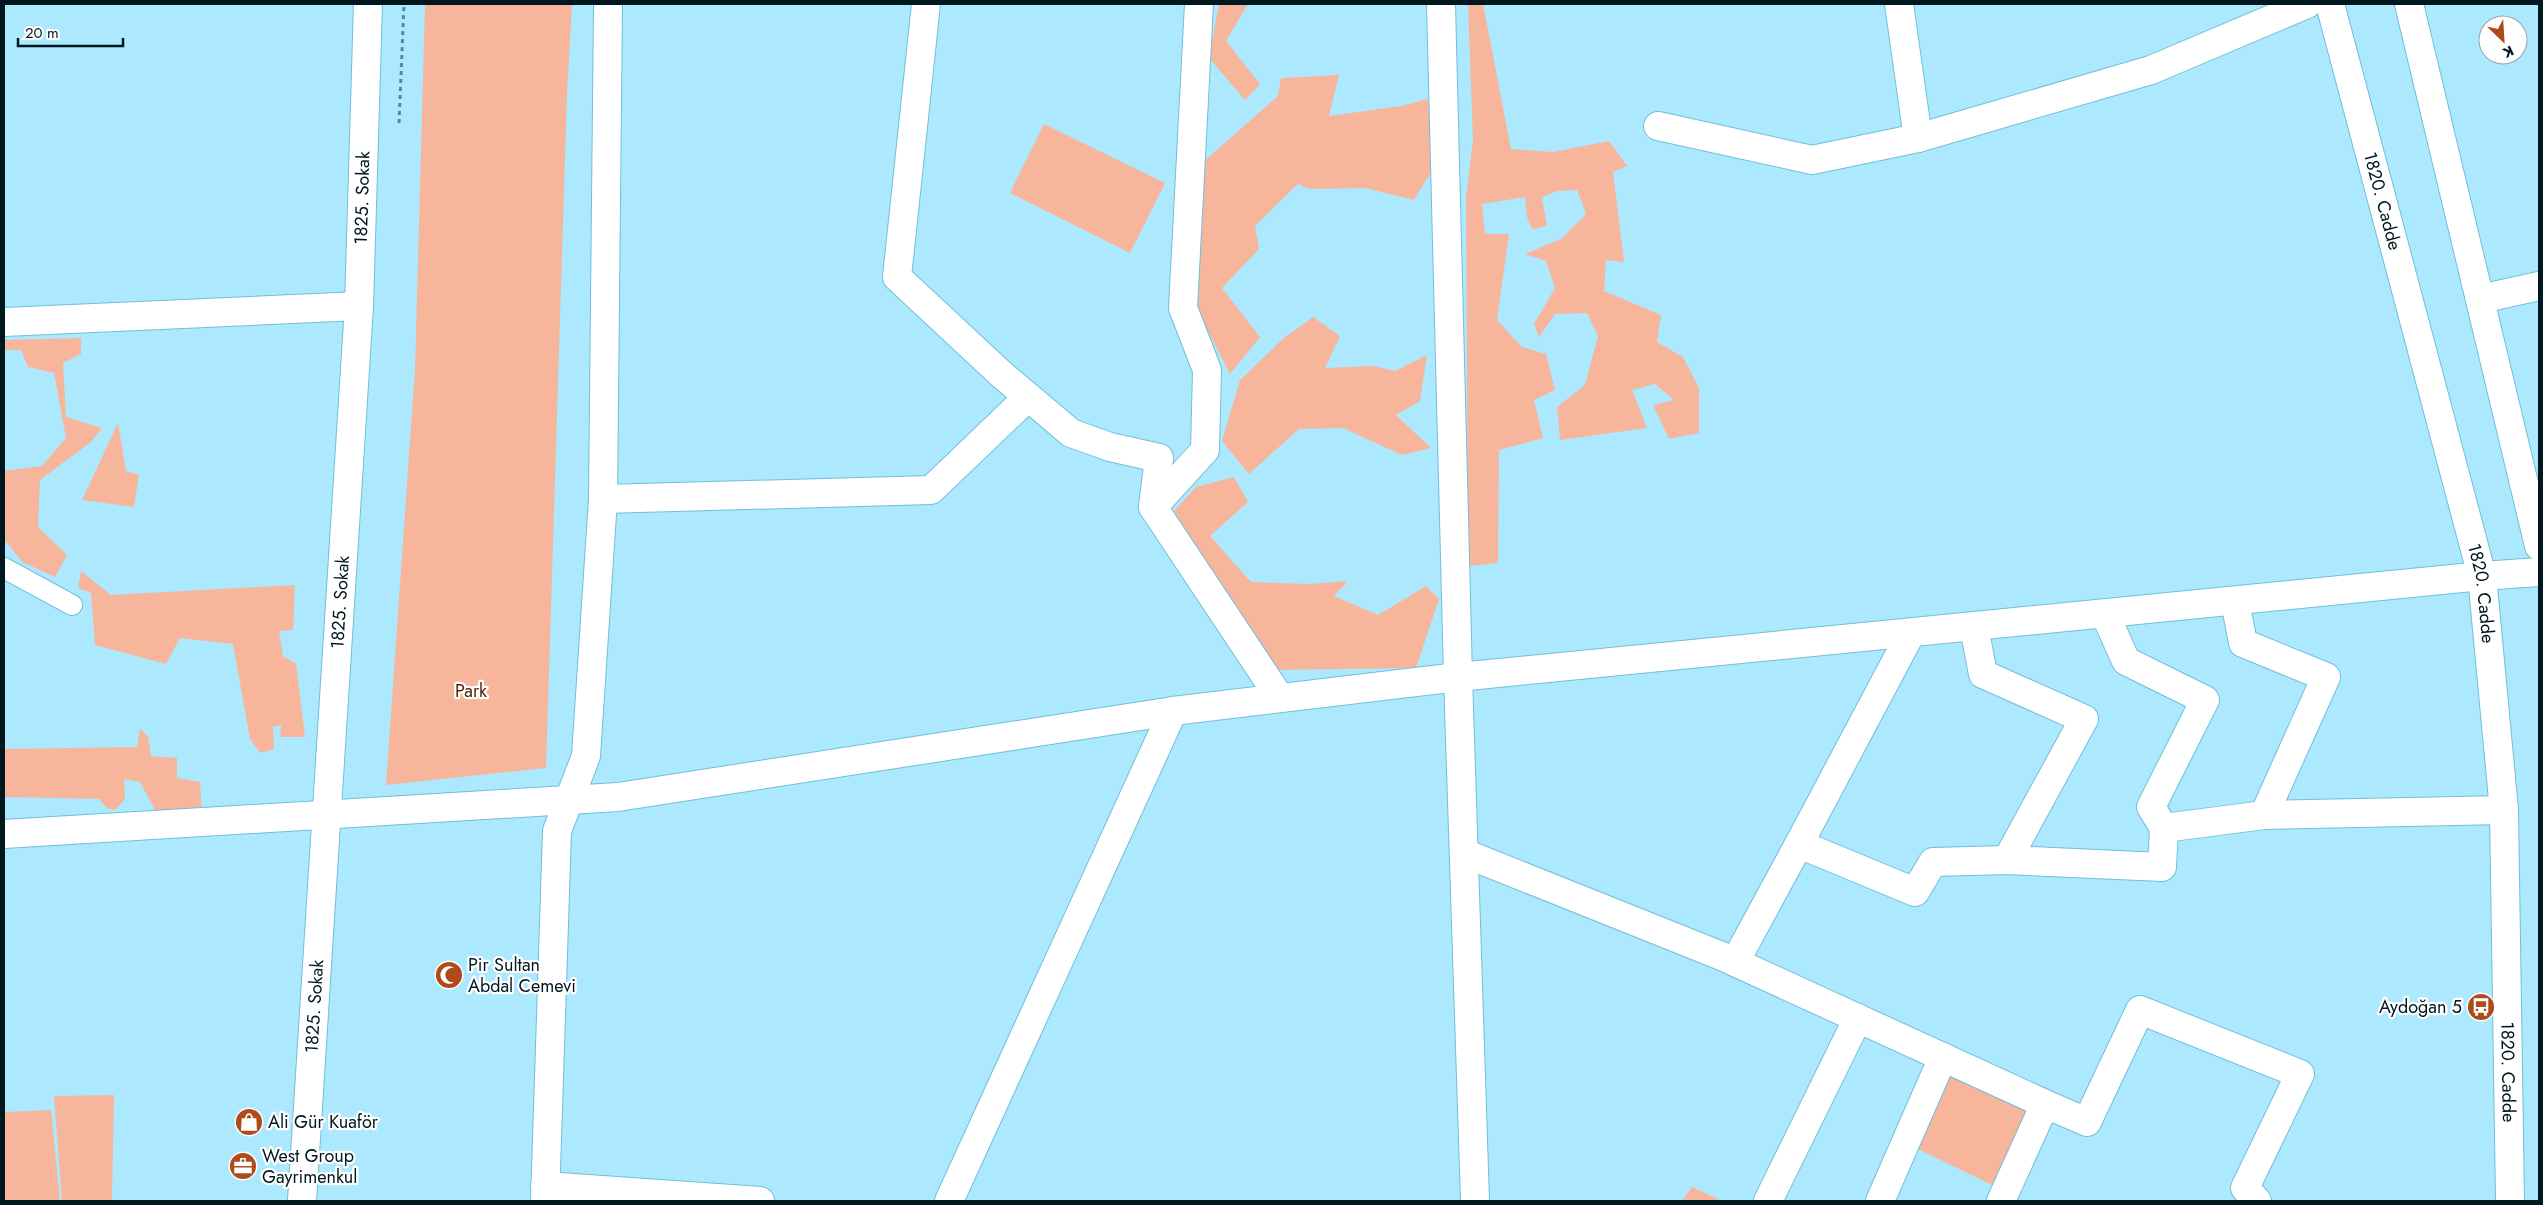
<svg xmlns="http://www.w3.org/2000/svg" width="2543" height="1205" font-family="Jost,sans-serif">
	<style>
		.green { fill: #f7b69c }
		.lines { fill: none; stroke-linecap: round; stroke-linejoin: round }
		.lane-casing { stroke: #72bed9; stroke-width: 22 }
		.street-casing { stroke: #72bed9; stroke-width: 30 }
		.secondary-casing { stroke: #72bed9; stroke-width: 30 }
		.path { stroke: #5b8695; stroke-width: 3; stroke-dasharray: 4 4; stroke-linecap: butt }
		.lane { stroke: #fff; stroke-width: 20 }
		.street { stroke: #fff; stroke-width: 28 }
		.secondary { stroke: #fff; stroke-width: 28 }
		.labels { text-anchor: middle; stroke-width: 4.5; stroke-linejoin: round; paint-order: stroke }
		.street-label { font-size: 18px; fill: #01171f; stroke: #fff }
		.park-label { font-size: 18px; fill: #511d03; stroke: #fff }
		.poi-label { font-size: 18px; fill: #01171f; stroke: #fff; text-anchor: start }
	</style>
	<rect width="100%" height="100%" fill="#ace9ff"/>
	<path class="green" d="M 425,4 L 572,4 L 567,94 L 546,768 L 386,785 L 415,369 Z
		M 1219,4 L 1248,4 L 1226,41 L 1260,84 L 1245,100 L 1209,58 Z
		M 1468,4 L 1483,4 L 1511,149 L 1553,152 L 1609,141 L 1627,166 L 1613,172 L 1624,262 L 1606,260 L 1604,291 L 1661,315 L 1657,342 L 1683,357 L 1699,388 L 1699,433 L 1669,439 L 1653,405 L 1674,400 L 1655,384 L 1632,390 L 1647,428 L 1560,440 L 1557,407 L 1585,385 L 1598,336 L 1587,313 L 1555,314 L 1539,337 L 1534,324 L 1555,288 L 1546,261 L 1525,254 L 1561,239 L 1586,214 L 1577,190 L 1557,191 L 1542,197 L 1547,226 L 1532,229 L 1527,217 L 1525,197 L 1482,204 L 1485,234 L 1509,234 L 1497,320 L 1522,347 L 1546,354 L 1555,390 L 1534,400 L 1543,438 L 1499,450 L 1498,563 L 1468,566 L 1466,197 L 1473,140 Z
		M 1339,75 L 1329,116 L 1401,106 L 1428,99 L 1433,169 L 1414,200 L 1365,188 L 1310,189 L 1298,184 L 1255,226 L 1259,249 L 1222,288 L 1260,337 L 1230,374 L 1196,308 L 1202,163 L 1278,96 L 1281,78 Z
		M 1044,124 L 1165,183 L 1130,253 L 1010,193 Z
		M 1313,317 L 1340,336 L 1325,368 L 1374,366 L 1395,371 L 1427,355 L 1420,401 L 1396,415 L 1431,448 L 1402,455 L 1343,428 L 1299,429 L 1249,474 L 1222,441 L 1240,380 L 1284,338 Z
		M 81,338 L 81,354 L 63,363 L 66,417 L 102,428 L 91,442 L 40,480 L 38,527 L 67,555 L 55,577 L 22,562 L 4,539 L 4,471 L 42,466 L 66,438 L 54,373 L 28,367 L 21,350 L 4,350 L 4,340 Z
		M 118,423 L 126,471 L 139,475 L 134,507 L 82,500 Z
		M 1234,477 L 1248,502 L 1210,536 L 1251,582 L 1310,584 L 1348,581 L 1334,596 L 1378,615 L 1426,586 L 1439,599 L 1416,668 L 1274,670 L 1174,511 L 1196,487 Z
		M 81,571 L 111,595 L 295,585 L 293,630 L 279,631 L 283,656 L 296,664 L 305,737 L 280,737 L 281,725 L 273,727 L 274,749 L 260,753 L 250,739 L 233,644 L 180,638 L 166,664 L 95,645 L 91,593 L 78,588 Z
		M 140,729 L 148,736 L 151,756 L 177,758 L 177,778 L 200,782 L 202,816 L 157,814 L 140,782 L 124,779 L 125,799 L 115,810 L 107,808 L 99,799 L 4,797 L 4,749 L 137,747 Z
		M 1943,1057 L 2045,1104 L 1996,1187 L 1906,1143 Z
		M 114,1095 L 112,1201 L 62,1201 L 54,1096 Z
		M 51,1110 L 60,1201 L 4,1201 L 4,1112 Z
		M 1692,1187 L 1722,1201 L 1682,1201 Z"/>
	<g class="lines">
		<defs>
			<path id="lane" d="M 4,568 L 72,605"/>
			<g id="street">
				<path d="M 926,4 L 897,277 L 1000,373 L 1071,433 L 1110,447 L 1159,458 L 1153,507 L 1280,698"/>
				<path d="M 1441,4 L 1458,677 L 1475,1201"/>
				<path d="M 1899,4 L 1918,138 L 2151,70 L 2307,4"/>
				<path d="M 1658,126 L 1812,160 L 1918,138"/>
				<path d="M 2480,299 L 2539,286"/>
				<path d="M 4,322 L 359,306"/>
				<path d="M 603,499 L 931,490 L 1028,397"/>
				<path d="M 1153,507 L 1205,450 L 1207,370 L 1183,308 L 1199,4"/>
				<path d="M 2235,601 L 2243,643 L 2326,677 L 2264,815"/>
				<path d="M 2105,614 L 2126,661 L 2205,700 L 2151,807 L 2164,828"/>
				<path d="M 1974,627 L 1983,674 L 2084,719 L 2007,860"/>
				<path d="M 1911,633 L 1799,844 L 1915,892 L 1933,862 L 2007,860 L 2162,867 L 2164,828 L 2264,815 L 2504,810"/>
				<path d="M 4,834 L 618,797 L 1173,711 L 1458,677 L 2482,576 L 2539,572"/>
				<path d="M 1464,853 L 1724,957 L 2045,1104 L 2001,1201"/>
				<path d="M 1735,962 L 1799,844"/>
				<path d="M 2045,1104 L 2087,1122 L 2140,1010 L 2300,1074 L 2245,1188 L 2257,1201"/>
				<path d="M 545,1186 L 760,1201"/>
				<path id="s1" d="M 302,1201 L 359,306 L 368,4"/>
				<path d="M 545,1201 L 557,831 L 586,756 L 603,499 L 608,4"/>
				<path d="M 949,1201 L 1173,711"/>
				<path d="M 1768,1201 L 1858,1018"/>
				<path d="M 1880,1201 L 1943,1057"/>
			</g>
			<g id="secondary">
				<path id="s2" d="M 2330,4 L 2482,576 L 2504,810 L 2510,1201"/>
				<path d="M 2409,4 L 2539,546"/>
			</g>
		</defs>
		<use href="#lane" class="lane-casing"/>
		<use href="#street" class="street-casing"/>
		<use href="#secondary" class="secondary-casing"/>
		<path class="path" d="M 399,123 L 404,4"/>
		<use href="#lane" class="lane"/>
		<use href="#street" class="street"/>
		<use href="#secondary" class="secondary"/>
	</g>
	<defs>
		<symbol id="mosque-disc" viewBox="-11 -11 22 22"><circle r="9.5" fill="#af4b1a" stroke="#fff"/><path d="M3.5-4.9A6 6 0 1 0 3.5 4.9A5 5 0 1 1 3.5-4.9Z" fill="#fff"/></symbol>
		<symbol id="bus-disc" viewBox="-11 -11 22 22"><circle r="9.5" fill="#af4b1a" stroke="#fff"/><path d="M-5-6H5V4H4V6H2V4H-2V6H-4V4H-5ZM-3.5-4V0h7V-4ZM-3.5 1.2v1.5H-2V1.2ZM2 1.2v1.5H3.5V1.2Z" fill="#fff"/></symbol>
		<symbol id="shop-disc" viewBox="-11 -11 22 22"><circle r="9.5" fill="#af4b1a" stroke="#fff"/><path d="M-5-2.5h2.3a2.7 3.5 0 0 1 5.4 0H5L5.5 6h-11ZM-1.5-2.5h3a1.5 2.3 0 0 0-3 0Z" fill="#fff"/></symbol>
		<symbol id="office-disc" viewBox="-11 -11 22 22"><circle r="9.5" fill="#af4b1a" stroke="#fff"/><path d="M-6-3h4V-5.5h4V-3h4V5H-6ZM-1-4.5V-3h2v-1.5ZM-6 0V1H6V0Z" fill="#fff"/></symbol>
	</defs>
	<g fill-rule="evenodd">
		<use href="#mosque-disc" x="433" y="959" width="32" height="32"/>
		<use href="#bus-disc" x="2465" y="991" width="32" height="32"/>
		<use href="#shop-disc" x="233" y="1106" width="32" height="32"/>
		<use href="#office-disc" x="227" y="1150" width="32" height="32"/>
	</g>
	<g class="labels">
		<g class="street-label">
			<text dy="6" stroke="none"><textPath href="#s1" startOffset="1005">1825. Sokak</textPath></text>
			<text dy="6" stroke="none"><textPath href="#s2" startOffset="204">1820. Cadde</textPath></text>
			<text dy="6" stroke="none"><textPath href="#s2" startOffset="609">1820. Cadde</textPath></text>
			<text dy="6" stroke="none"><textPath href="#s1" startOffset="600">1825. Sokak</textPath></text>
			<text dy="6" stroke="none"><textPath href="#s1" startOffset="195">1825. Sokak</textPath></text>
			<text dy="6" stroke="none"><textPath href="#s2" startOffset="1089">1820. Cadde</textPath></text>
		</g>
		<g class="park-label">
			<text x="471" y="697">Park</text>
		</g>
		<g class="poi-label">
			<text x="468" y="971">Pir Sultan<tspan x="468" dy="21">Abdal Cemevi</tspan></text>
			<text x="2462" y="1013" text-anchor="end">Aydoğan 5</text>
			<text x="268" y="1128">Ali Gür Kuaför</text>
			<text x="262" y="1162">West Group<tspan x="262" dy="21">Gayrimenkul</tspan></text>
		</g>
	</g>
	<rect width="2543" height="1205" fill="none" stroke="#01171f" stroke-width="10"/>
	<g transform="translate(2503 40) rotate(155)"><circle r="24" fill="#ffffff" stroke="#99a2a5"/>
	<path d="M0-4L9 19L0 12L-9 19Z" fill="#af4b1a"/>
	<text y="-8" font-size="14" font-weight="bold" text-anchor="middle" fill="#01171f">K</text>
	</g>
	<path d="M18 38v8h105v-8" fill="none" stroke="#01171f" stroke-width="2.5"/>
	<text x="25" y="38" font-size="15" fill="#01171f" stroke="#ffffff" stroke-width="4" paint-order="stroke">20 m</text>
</svg>
